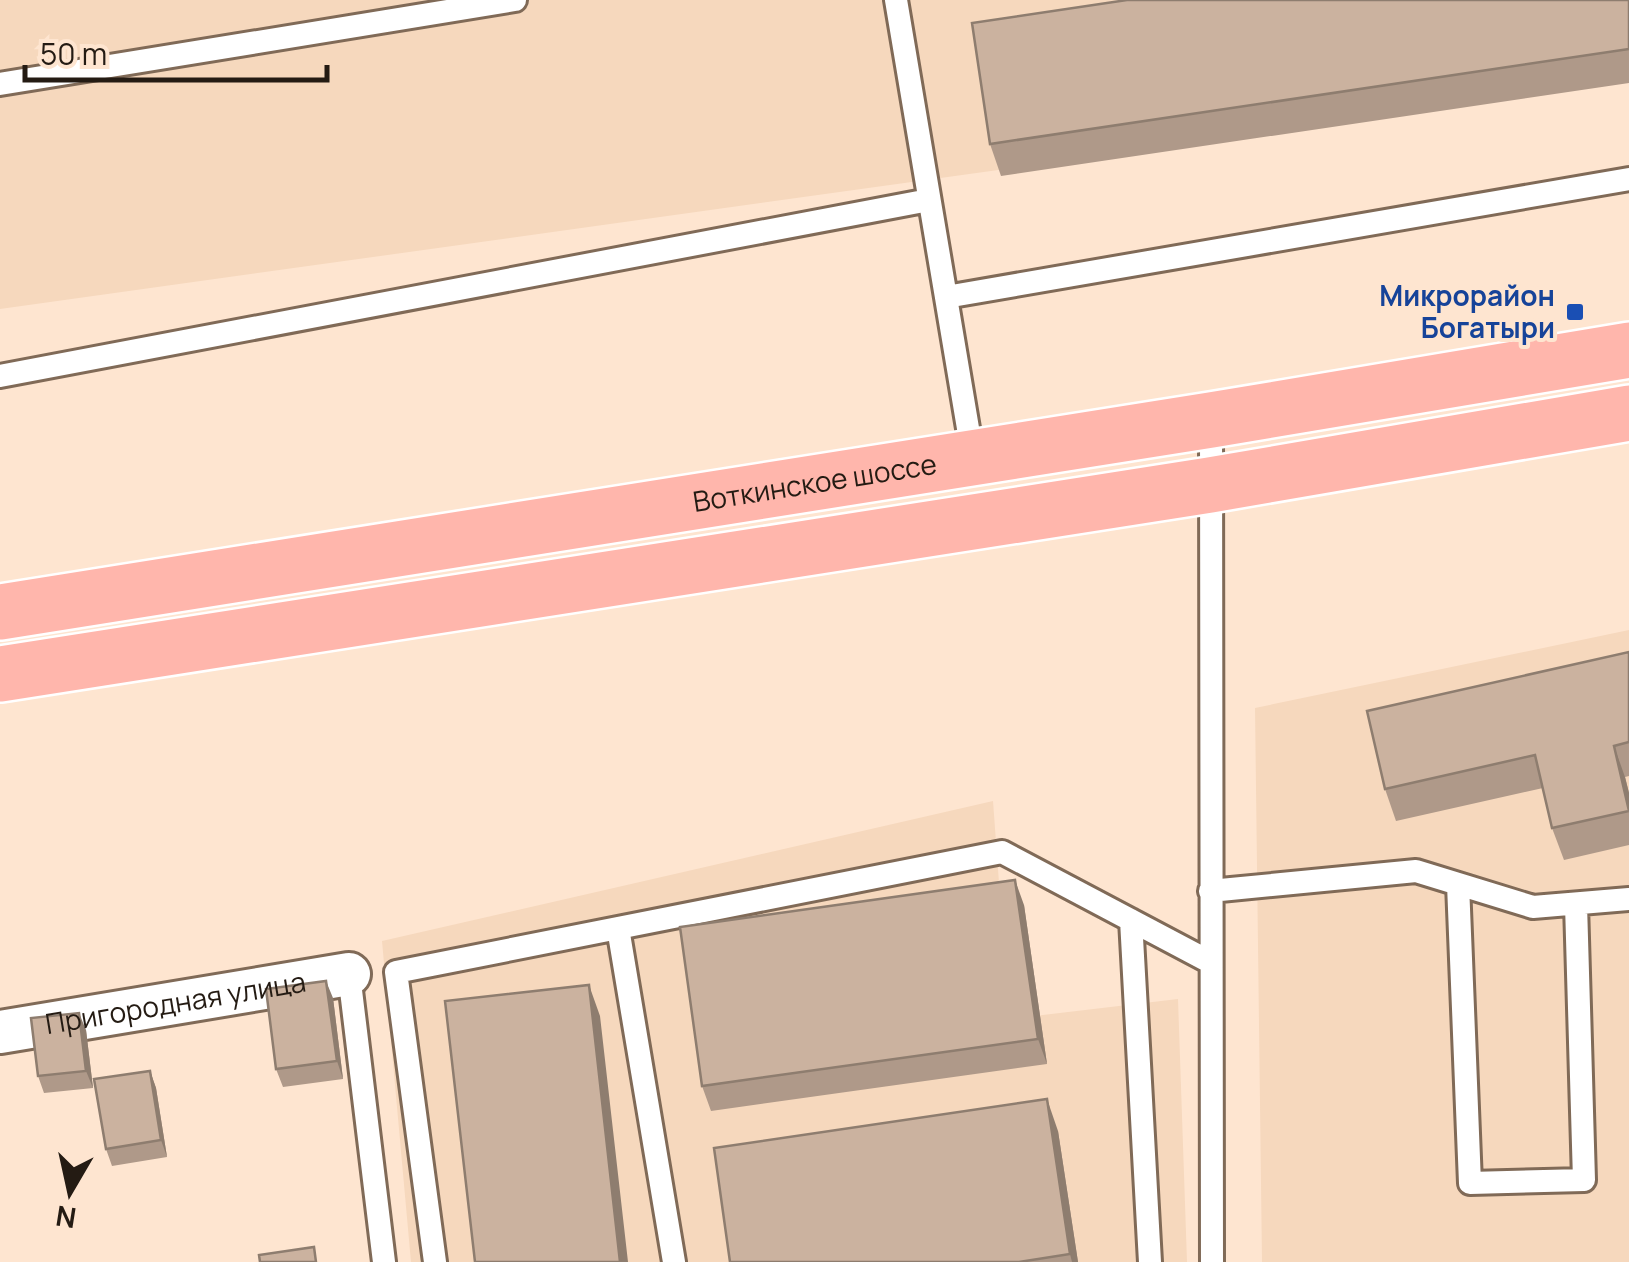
<svg xmlns="http://www.w3.org/2000/svg" width="1629" height="1262" font-family="Manrope,sans-serif">
	<style>
		.built { fill: #f6d8bd }
		.lines { fill: none; stroke-linecap: round; stroke-linejoin: round }
		.lane-casing { stroke: #806a57; stroke-width: 28 }
		.street-casing { stroke: #806a57; stroke-width: 48 }
		.primary-casing { stroke: #fff; stroke-width: 60 }
		.lane { stroke: #fff; stroke-width: 22 }
		.street { stroke: #fff; stroke-width: 42 }
		.primary { stroke: #ffb6ac; stroke-width: 55 }
		.wall { fill: #af9989 }
		.shaded-wall { fill: #8e7d6f }
		.building { fill: #cbb29f; stroke: #8e7d6f; stroke-width: 2.5 }
		.transit-dot { fill: #1a4fb4; stroke: #fee5d0; stroke-width: 4 }
		.labels { text-anchor: middle; stroke-width: 8; stroke-linejoin: round; paint-order: stroke }
		.transit-label { font-size: 28px; font-weight: bold; fill: #164399; stroke: #fee5d0; text-anchor: end }
		.street-label { font-size: 28px; fill: #241b13; stroke: #fee5d0 }
	</style>
	<rect width="100%" height="100%" fill="#fee5d0"/>
	<path class="built" d="M 0,0 L 1629,0 L 1629,82 L 0,309 Z
		M 1629,630 L 1629,1262 L 1262,1262 L 1255,708 Z
		M 993,801 L 1009,1019 L 1178,999 L 1187,1262 L 411,1262 L 382,941 Z"/>
	<g class="lines">
		<defs>
			<path id="lane" d="M 896,0 L 973,458
				M 0,84 L 515,0
				M 946,297 L 1629,179
				M 0,376 L 929,200
				M 1211,420 L 1212,1262
				M 1458,884 L 1470,1183 L 1584,1180 L 1576,904
				M 1210,891 L 1416,871 L 1533,907 L 1629,899
				M 1131,920 L 1150,1262
				M 618,928 L 674,1262
				M 349,974 L 384,1262
				M 435,1262 L 396,972 L 1002,852 L 1210,962"/>
			<g id="street">
				<path id="s1" d="M 0,1032 L 349,974"/>
			</g>
			<g id="primary">
				<path id="s2" d="M 0,612 L 1211,420 L 1629,350"/>
				<path d="M 0,674 L 1210,485 L 1629,413"/>
			</g>
		</defs>
		<use href="#lane" class="lane-casing"/>
		<use href="#street" class="street-casing"/>
		<use href="#primary" class="primary-casing"/>
		<use href="#lane" class="lane"/>
		<use href="#street" class="street"/>
		<use href="#primary" class="primary"/>
	</g>
	<path class="wall" d="M 1629,0 L 1629,83 L 1001,176 L 990,144 Z
		M 1629,652 L 1629,776 L 1625,777 L 1629,793 L 1629,845 L 1564,860 L 1552,828 L 1543,788 L 1396,821 L 1385,789 Z
		M 1024,905 L 1047,1064 L 711,1111 L 702,1086 Z
		M 333,998 L 343,1079 L 283,1087 L 276,1069 Z
		M 86,1030 L 93,1088 L 44,1093 L 38,1076 Z
		M 150,1071 L 156,1088 L 167,1157 L 112,1166 L 106,1149 Z
		M 1058,1131 L 1078,1262 L 730,1262 Z"/>
	<path class="shaded-wall" d="M 1614,746 L 1625,777 L 1629,793 L 1629,811 Z
		M 1015,880 L 1024,905 L 1047,1064 L 1038,1039 Z
		M 326,981 L 333,998 L 343,1079 L 337,1061 Z
		M 589,985 L 600,1016 L 628,1262 L 620,1262 Z
		M 79,1013 L 86,1030 L 93,1088 L 86,1071 Z
		M 150,1071 L 156,1088 L 167,1157 L 161,1140 Z
		M 1047,1099 L 1058,1131 L 1078,1262 L 1072,1262 L 1070,1254 Z"/>
	<path class="building" d="M 1127,0 L 1629,0 L 1629,49 L 990,144 L 972,23 Z
		M 1629,652 L 1629,742 L 1614,746 L 1629,811 L 1552,828 L 1535,755 L 1385,789 L 1367,711 Z
		M 1015,880 L 1038,1039 L 702,1086 L 680,927 Z
		M 326,981 L 337,1061 L 276,1069 L 266,989 Z
		M 589,985 L 620,1262 L 475,1262 L 445,1001 Z
		M 79,1013 L 86,1071 L 38,1076 L 31,1018 Z
		M 150,1071 L 161,1140 L 106,1149 L 94,1079 Z
		M 1047,1099 L 1070,1254 L 1019,1262 L 730,1262 L 714,1148 Z
		M 314,1247 L 316,1262 L 260,1262 L 259,1255 Z"/>
	<rect class="transit-dot" x="1565" y="302" width="20" height="20" rx="5"/>
	<g class="labels">
		<g class="transit-label">
			<text x="1555" y="306">Микрорайон<tspan x="1555" dy="32">Богатыри</tspan></text>
		</g>
		<g class="street-label">
			<text dy="10" stroke="none"><textPath href="#s2" startOffset="825">Воткинское шоссе</textPath></text>
			<text dy="10" stroke="none"><textPath href="#s1" startOffset="178">Пригородная улица</textPath></text>
		</g>
	</g>
	<g transform="translate(70 1192) rotate(189)" stroke="#fee5d0" stroke-width="8" paint-order="stroke">
	<path d="M0-8L18 38L0 25L-18 38Z" fill="#241b13"/>
	<text y="-15" font-size="28" font-weight="bold" text-anchor="middle" fill="#241b13">N</text>
	</g>
	<path d="M25 65v15h302v-15" fill="none" stroke="#241b13" stroke-width="5"/>
	<text x="40" y="65" font-size="30" fill="#241b13" stroke="#fee5d0" stroke-width="8" paint-order="stroke">50 m</text>
</svg>
